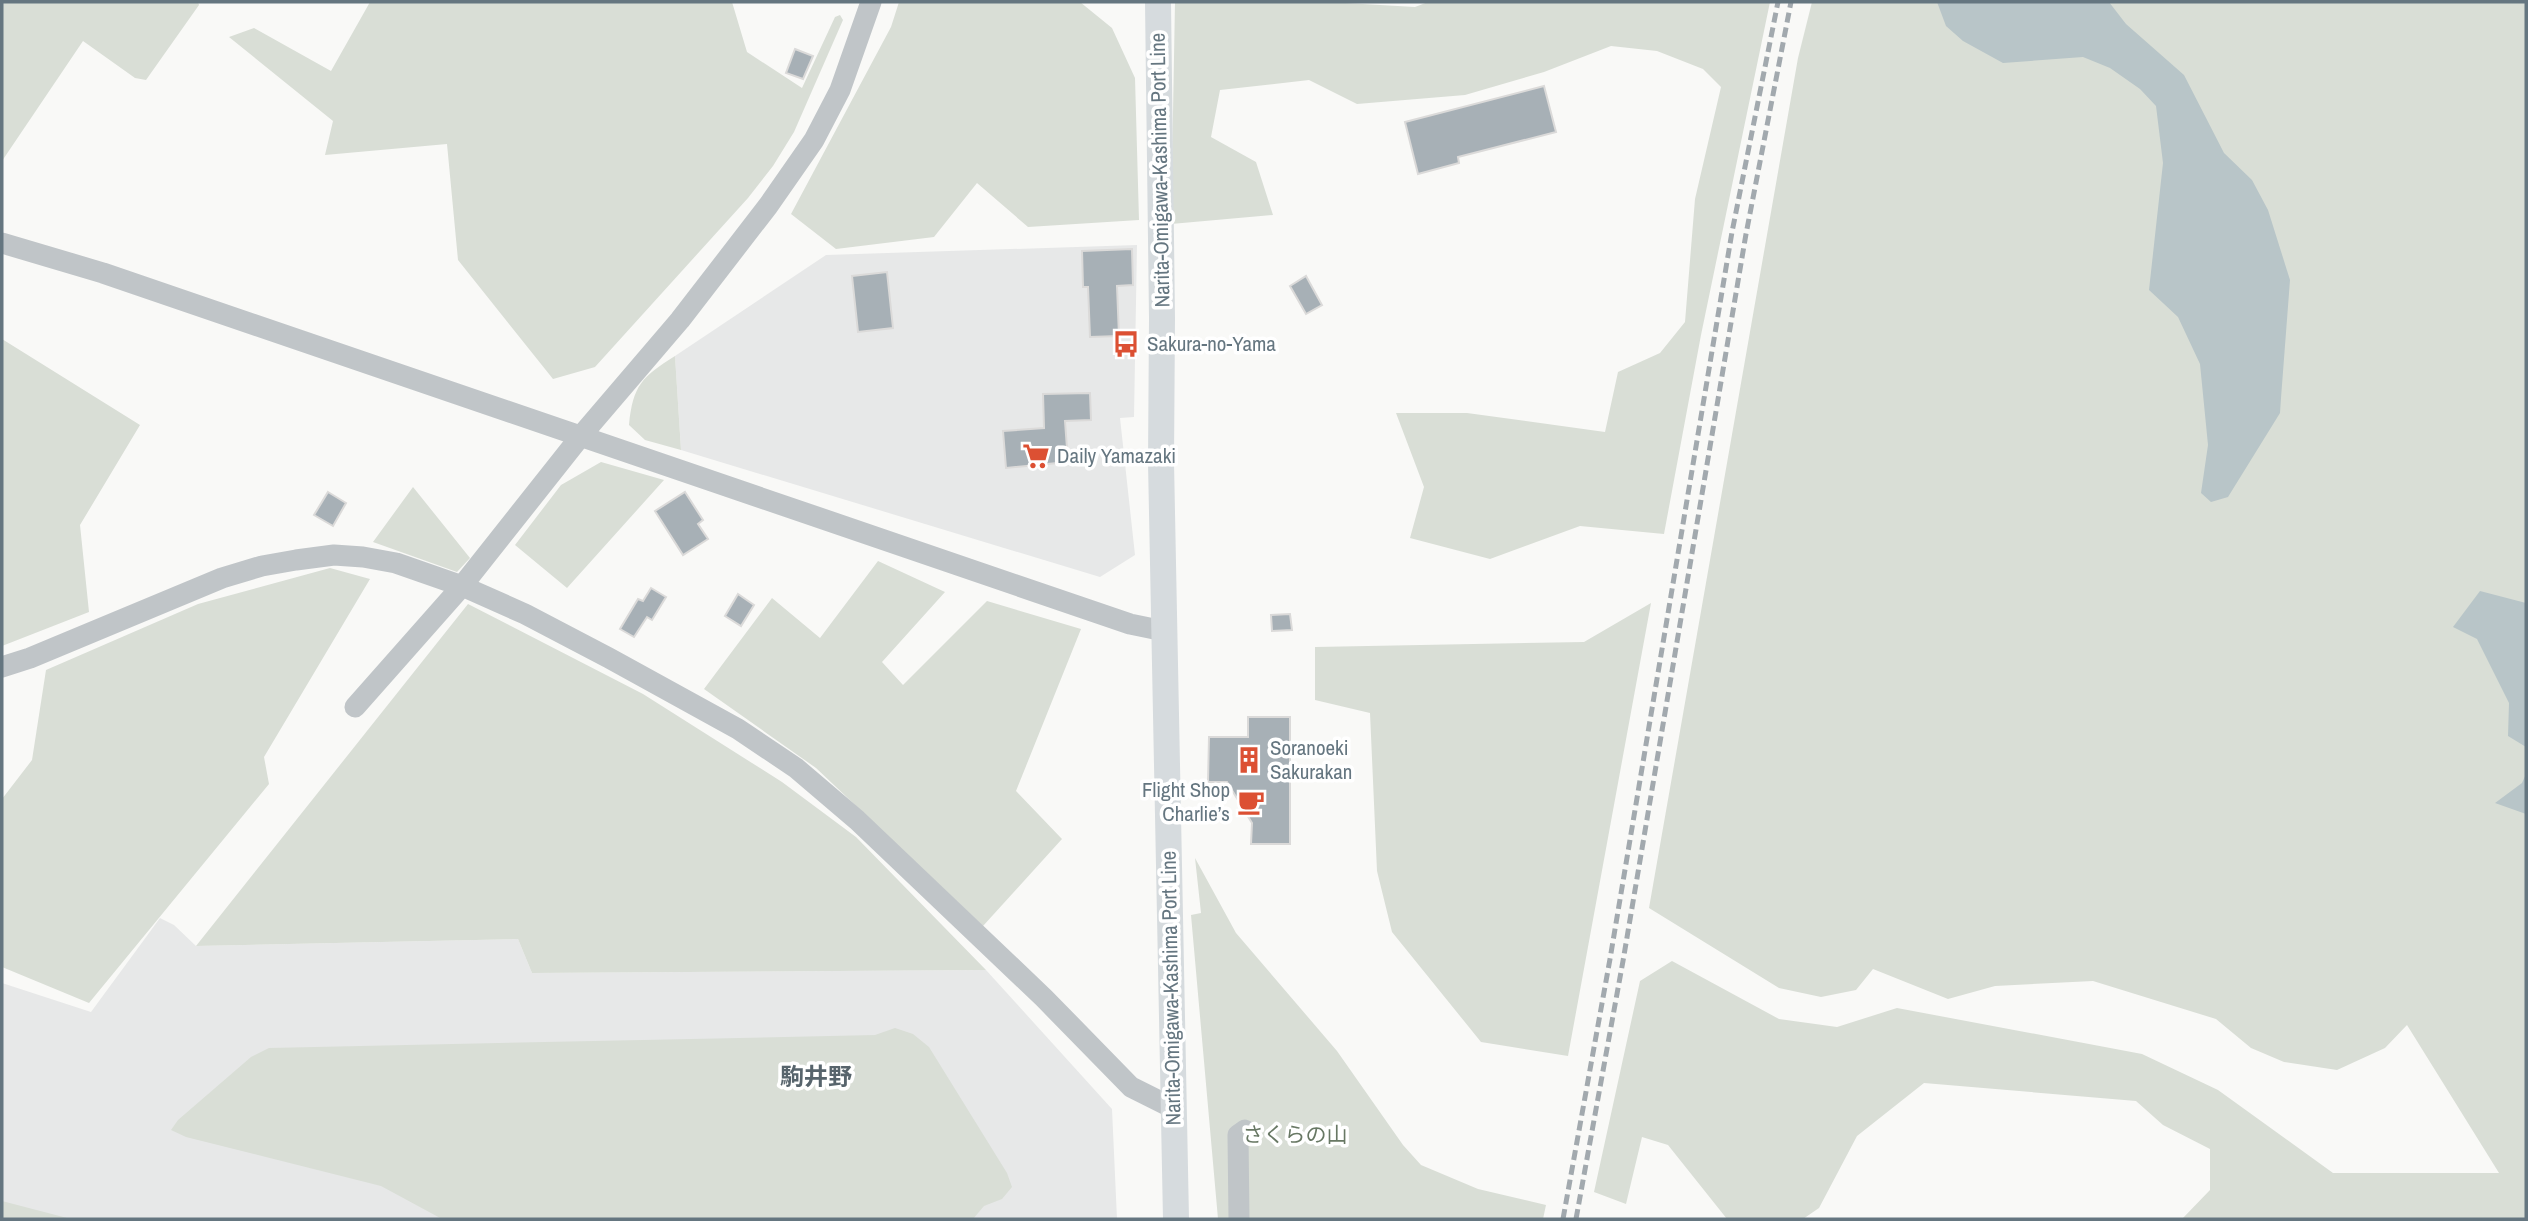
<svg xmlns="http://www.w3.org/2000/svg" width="2528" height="1221" font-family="'Archivo Narrow','Noto Sans JP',sans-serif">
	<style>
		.built { fill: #e7e8e8 }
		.green { fill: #d9ded6 }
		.water { fill: #b8c5c8 }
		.building { fill: #a7b0b6; stroke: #dbdad9; stroke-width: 2 }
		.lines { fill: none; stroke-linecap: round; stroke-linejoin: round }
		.minor { stroke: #c0c5c8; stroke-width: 21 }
		.major { stroke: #d6dbde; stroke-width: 26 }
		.rail { stroke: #a2a9ae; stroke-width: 5; stroke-dasharray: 10 5; stroke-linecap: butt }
		.labels { text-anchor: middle; stroke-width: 7; stroke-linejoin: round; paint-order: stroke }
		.street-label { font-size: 21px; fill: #657680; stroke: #fff }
		.poi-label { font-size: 21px; fill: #657680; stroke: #fff; text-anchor: start }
		.park-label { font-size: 21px; fill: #687864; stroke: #fff }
		.quarter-label { font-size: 24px; font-weight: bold; fill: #57646c; stroke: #fff }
	</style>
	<rect width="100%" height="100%" fill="#f9f9f7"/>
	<path class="built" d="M 1137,245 L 1134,417 L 1120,418 L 1135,555 L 1100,577 L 681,450 L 675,356 L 826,255 Z
		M 160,918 L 174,925 L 196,946 L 518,939 L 532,973 L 986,970 L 1112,1109 L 1117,1219 L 2,1219 L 2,983 L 91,1012 Z"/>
	<path class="green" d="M 2,2 L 198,2 L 199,5 L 146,80 L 135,78 L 83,41 L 2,161 Z
		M 370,2 L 732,2 L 747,52 L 802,88 L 835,17 L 840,15 L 843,20 L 794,132 L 773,166 L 748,198 L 595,367 L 553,379 L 458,260 L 447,144 L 325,155 L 333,121 L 229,37 L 254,28 L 331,71 Z
		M 899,2 L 1080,2 L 1112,28 L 1135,78 L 1139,220 L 1028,227 L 977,183 L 934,237 L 836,249 L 791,214 L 891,27 Z
		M 1175,2 L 1328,2 L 1415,7 L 1428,2 L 1770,2 L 1701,335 L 1664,534 L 1580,526 L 1490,559 L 1410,538 L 1424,487 L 1396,413 L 1467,413 L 1605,432 L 1618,372 L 1660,353 L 1685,322 L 1695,199 L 1721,87 L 1703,69 L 1657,51 L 1611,46 L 1544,72 L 1465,95 L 1357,104 L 1309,80 L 1220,90 L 1211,137 L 1256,162 L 1273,215 L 1171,224 Z
		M 1812,2 L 2526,2 L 2526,1219 L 2182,1219 L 2210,1190 L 2210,1149 L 2163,1125 L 2136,1101 L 1924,1083 L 1857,1136 L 1819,1208 L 1803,1219 L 1727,1219 L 1668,1145 L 1642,1137 L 1626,1204 L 1594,1192 L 1640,981 L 1672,961 L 1779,1019 L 1837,1027 L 1897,1008 L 2142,1054 L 2218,1090 L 2333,1173 L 2499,1173 L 2407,1025 L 2385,1048 L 2337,1070 L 2284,1062 L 2251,1048 L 2216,1019 L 2093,981 L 1995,986 L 1948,999 L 1873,969 L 1856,990 L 1821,997 L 1779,988 L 1649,908 L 1798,58 Z
		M 2,339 L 140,425 L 80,525 L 89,612 L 2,646 Z
		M 675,356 L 681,450 L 645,440 L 629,425 C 633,385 642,377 675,356 Z
		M 601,462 L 664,480 L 567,588 L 515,545 L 561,485 Z
		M 413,487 L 470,558 L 457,572 L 373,542 Z
		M 878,561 L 945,592 L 882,662 L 903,685 L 987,601 L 1081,629 L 1016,791 L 1062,839 L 983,926 L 816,768 L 704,689 L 772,598 L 820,638 Z
		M 330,568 L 370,579 L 264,757 L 269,784 L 89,1003 L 2,967 L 2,799 L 32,760 L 46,670 L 198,604 Z
		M 1651,603 L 1568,1056 L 1481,1042 L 1392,932 L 1377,871 L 1370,713 L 1315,700 L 1315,647 L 1584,642 Z
		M 468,604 L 643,694 L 782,782 L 856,837 L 986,970 L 532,973 L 518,939 L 196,946 Z
		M 1195,858 L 1236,933 L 1337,1051 L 1403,1145 L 1421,1165 L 1478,1189 L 1546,1205 L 1543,1219 L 1218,1219 L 1191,915 L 1201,913 Z
		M 895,1028 L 913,1034 L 929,1047 L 1007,1173 L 1012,1187 L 1002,1199 L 984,1206 L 973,1219 L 442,1219 L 381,1186 L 186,1137 L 171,1130 L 178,1120 L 251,1057 L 269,1048 L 875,1035 Z
		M 2,1201 L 71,1219 L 2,1219 Z"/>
	<path class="water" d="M 1937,2 L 2109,2 L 2126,24 L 2184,75 L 2224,153 L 2252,180 L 2268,210 L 2290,280 L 2281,398 L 2280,413 L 2228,497 L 2211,502 L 2201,493 L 2208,445 L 2200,364 L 2178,317 L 2149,290 L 2163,163 L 2156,106 L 2140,89 L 2110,68 L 2083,57 L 2003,63 L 1963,41 L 1946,26 Z
		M 2480,591 L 2526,603 L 2526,747 L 2508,736 L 2509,703 L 2477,639 L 2453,627 Z
		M 2526,774 L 2526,814 L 2495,803 L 2522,783 Z"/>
	<path class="building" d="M 795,49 L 813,56 L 803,79 L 786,73 Z
		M 1544,86 L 1556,132 L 1458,157 L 1459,163 L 1418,174 L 1405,122 Z
		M 1132,249 L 1133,285 L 1117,286 L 1119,336 L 1090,337 L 1088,287 L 1083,287 L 1082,251 Z
		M 887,272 L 893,328 L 858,332 L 852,276 Z
		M 1306,276 L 1322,305 L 1306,314 L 1290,286 Z
		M 1090,393 L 1091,420 L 1065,421 L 1068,462 L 1006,468 L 1003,431 L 1044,428 L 1043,394 Z
		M 328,492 L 346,503 L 333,526 L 314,515 Z
		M 685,492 L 703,520 L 698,524 L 708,539 L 683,555 L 655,511 Z
		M 651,588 L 666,597 L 652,620 L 647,617 L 634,637 L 620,629 L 638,599 L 643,601 Z
		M 738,594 L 754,605 L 741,626 L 725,616 Z
		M 1290,614 L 1292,630 L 1272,631 L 1271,615 Z
		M 1248,717 L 1290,717 L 1290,844 L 1251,844 L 1252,823 L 1227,782 L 1208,782 L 1209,737 L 1248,737 Z"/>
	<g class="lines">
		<path class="minor" d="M 2,243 L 103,273 L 1130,624 L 1164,631
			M 2,667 L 30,658 L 222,578 L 262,566 L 296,560 L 334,555 L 363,557 L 396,563 L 462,586 L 525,614 L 609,658 L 738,729 L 796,768 L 857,820 L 1044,998 L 1131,1087 L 1173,1108
			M 355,707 L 462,586 L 580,437 L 680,320 L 768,206 L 814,140 L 840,90 L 871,2
			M 1239,1219 L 1238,1135 L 1245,1130"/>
		<path class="major" d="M 1158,2 L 1162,318 L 1161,462 L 1176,1219"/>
		<path class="rail" d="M 1563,1219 L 1610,959 L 1732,232 L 1778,2
			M 1576,1219 L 1623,961 L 1746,234 L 1791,2"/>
	</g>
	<defs>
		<symbol id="bus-bare" viewBox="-9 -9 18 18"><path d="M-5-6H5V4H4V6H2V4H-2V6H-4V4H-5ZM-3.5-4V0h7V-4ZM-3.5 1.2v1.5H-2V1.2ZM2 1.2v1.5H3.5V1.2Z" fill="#dc5033" stroke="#fff" stroke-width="2.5" paint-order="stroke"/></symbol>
		<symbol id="supermarket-bare" viewBox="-9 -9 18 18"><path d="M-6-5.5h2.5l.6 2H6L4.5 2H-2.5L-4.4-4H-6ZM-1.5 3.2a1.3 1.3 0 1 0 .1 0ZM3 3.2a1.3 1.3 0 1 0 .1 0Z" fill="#dc5033" stroke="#fff" stroke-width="2.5" paint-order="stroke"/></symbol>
		<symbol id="building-bare" viewBox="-9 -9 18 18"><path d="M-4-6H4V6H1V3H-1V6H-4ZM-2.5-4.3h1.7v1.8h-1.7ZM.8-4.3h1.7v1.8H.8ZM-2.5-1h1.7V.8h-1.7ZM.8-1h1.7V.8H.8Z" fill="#dc5033" stroke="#fff" stroke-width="2.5" paint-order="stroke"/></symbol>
		<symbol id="cafe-bare" viewBox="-9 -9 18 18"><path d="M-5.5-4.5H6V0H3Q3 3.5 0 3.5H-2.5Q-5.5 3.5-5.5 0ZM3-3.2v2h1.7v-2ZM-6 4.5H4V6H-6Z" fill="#dc5033" stroke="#fff" stroke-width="2.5" paint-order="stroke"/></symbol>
	</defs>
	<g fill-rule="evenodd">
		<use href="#bus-bare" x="1107" y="325" width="38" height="38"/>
		<use href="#supermarket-bare" x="1017" y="437" width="38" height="38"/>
		<use href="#building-bare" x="1230" y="741" width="38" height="38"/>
		<use href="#cafe-bare" x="1232" y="783" width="38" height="38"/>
	</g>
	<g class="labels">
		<g class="street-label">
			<text transform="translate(1160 170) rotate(-91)" y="7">Narita-Omigawa-Kashima Port Line</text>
			<text transform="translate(1171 988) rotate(-91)" y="7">Narita-Omigawa-Kashima Port Line</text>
		</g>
		<g class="poi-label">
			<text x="1147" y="351">Sakura-no-Yama</text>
			<text x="1057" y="463">Daily Yamazaki</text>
			<text x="1270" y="755">Soranoeki<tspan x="1270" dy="24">Sakurakan</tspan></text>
			<text x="1230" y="797" text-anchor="end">Flight Shop<tspan x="1230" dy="24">Charlie’s</tspan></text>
		</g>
		<g class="park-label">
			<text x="1295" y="1142">さくらの山</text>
		</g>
		<g class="quarter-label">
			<text x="816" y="1085">駒井野</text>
		</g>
	</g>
	<rect width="2528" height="1221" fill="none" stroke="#657680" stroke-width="7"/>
</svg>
